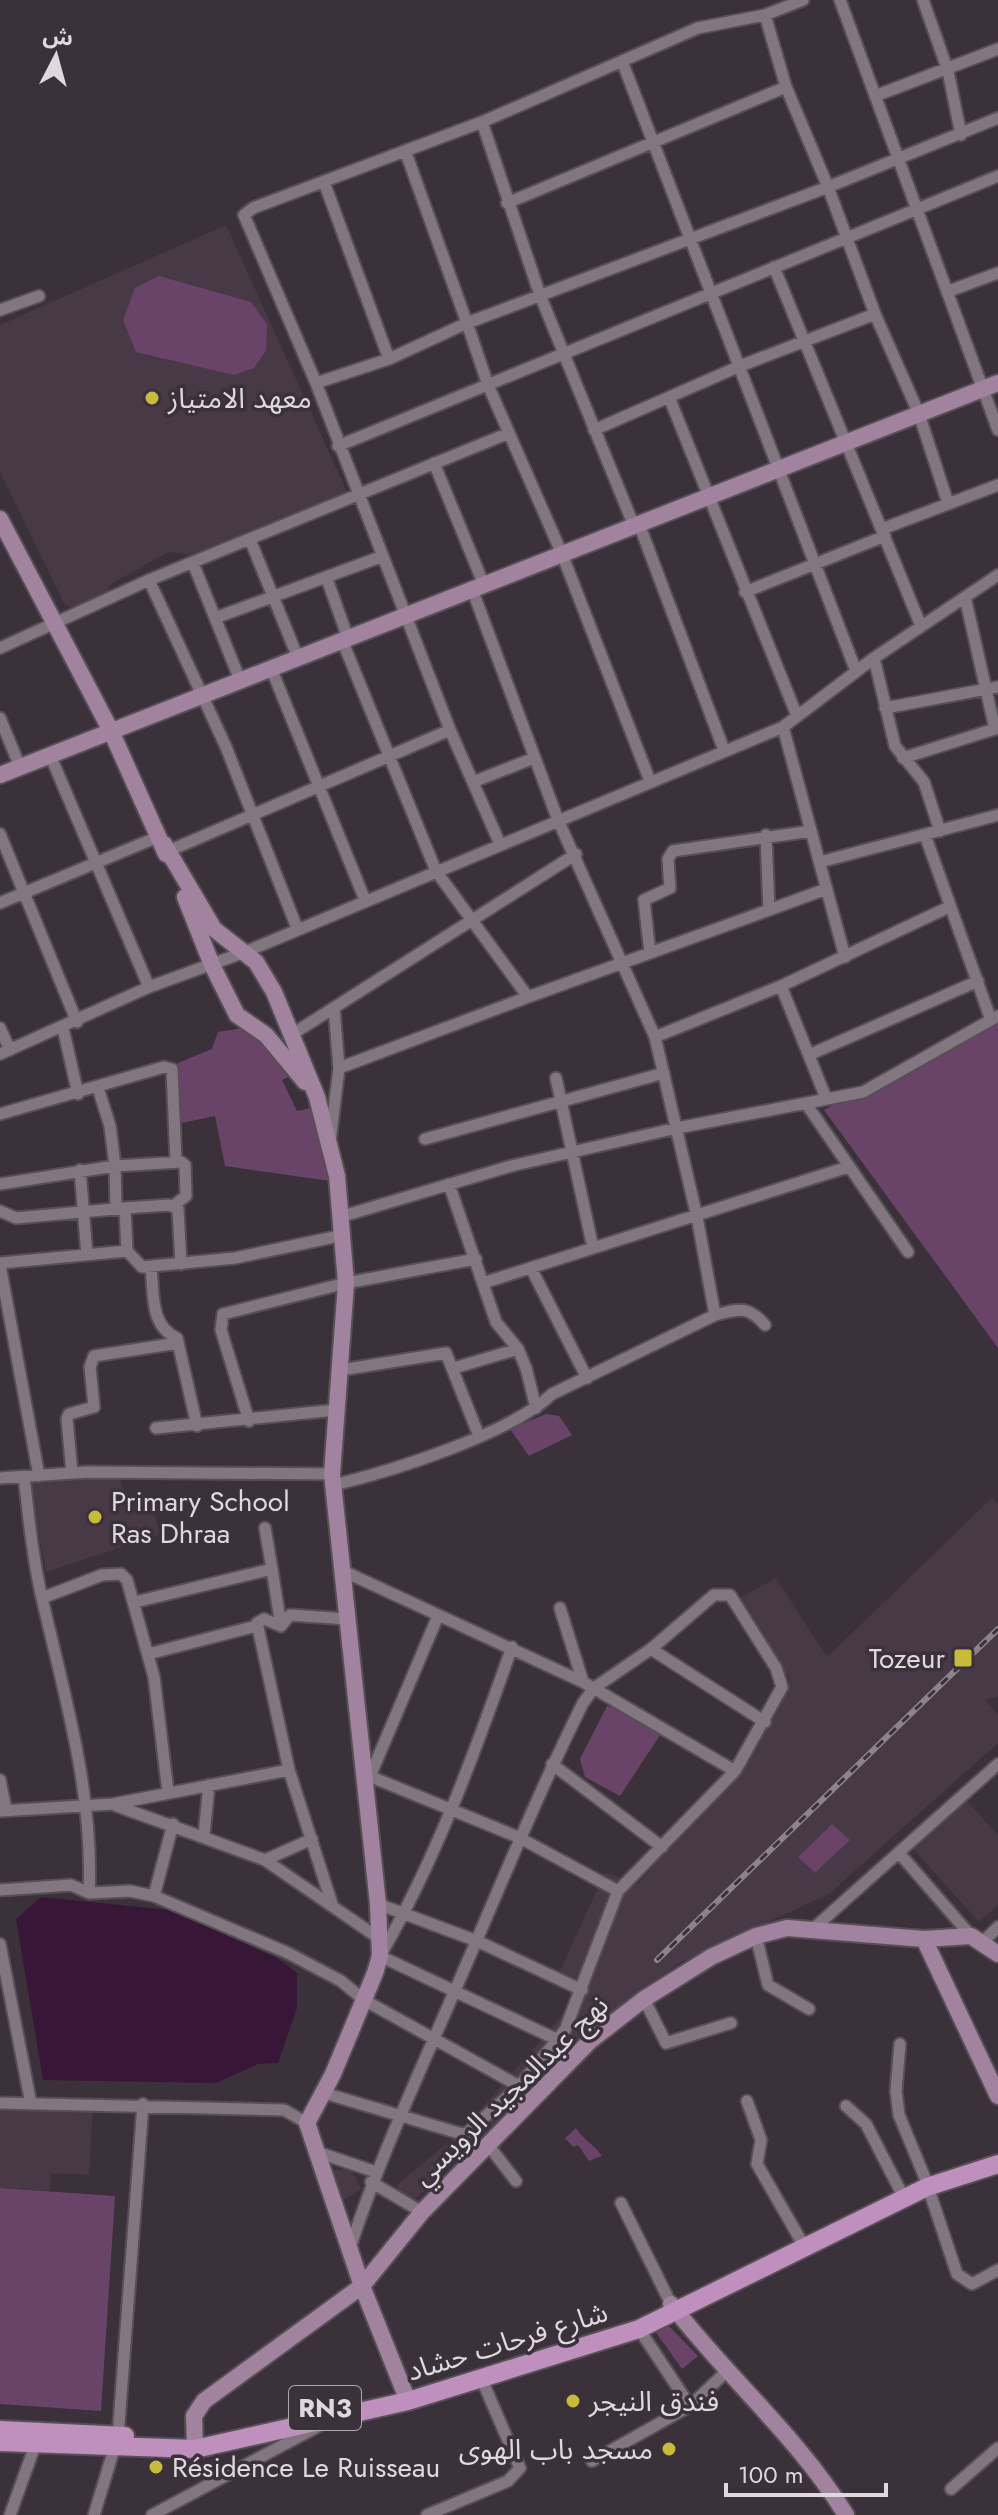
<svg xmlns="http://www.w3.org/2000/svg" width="998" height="2515" font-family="Jost,'Noto Sans Arabic',sans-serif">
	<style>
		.built { fill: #473946 }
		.green { fill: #694468 }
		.water { fill: #381638 }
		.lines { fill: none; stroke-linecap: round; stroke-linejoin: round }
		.street-casing { stroke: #574f56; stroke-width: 15 }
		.secondary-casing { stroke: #574f56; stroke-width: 20 }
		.primary-casing { stroke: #574f56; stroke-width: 22 }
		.street { stroke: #827781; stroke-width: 11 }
		.secondary { stroke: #a1839f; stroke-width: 16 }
		.primary { stroke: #bf8fbe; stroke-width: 18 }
		.rail-casing { stroke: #8c848b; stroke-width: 6 }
		.rail { stroke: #3b313a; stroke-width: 3; stroke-dasharray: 9; stroke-linecap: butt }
		.poi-dot { fill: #c8bb3b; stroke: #3b313a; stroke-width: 3 }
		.labels { text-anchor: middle; stroke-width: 7; stroke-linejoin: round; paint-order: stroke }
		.shield { fill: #3b313a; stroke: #aea7ad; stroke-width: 2 }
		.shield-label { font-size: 26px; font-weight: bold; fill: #dfd9de }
		.poi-label { font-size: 28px; fill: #dfd9de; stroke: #3b313a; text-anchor: start }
		.street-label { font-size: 28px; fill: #dfd9de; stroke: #3b313a }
	</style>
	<rect width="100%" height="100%" fill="#3b313a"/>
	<path class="built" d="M 226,225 L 349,496 L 200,556 L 168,552 L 108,586 L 108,596 L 72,607 L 65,605 L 0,472 L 0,325 Z
		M 116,1468 L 127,1499 L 146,1493 L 161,1534 L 46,1572 L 28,1476 Z
		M 992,1498 L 998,1504 L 998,1696 L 985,1700 L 998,1715 L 998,1743 L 829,1894 L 679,1963 L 619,2008 L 409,2205 L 394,2195 L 399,2183 L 462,2131 L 585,1989 L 558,1975 L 605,1873 L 639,1883 L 727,1777 L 790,1679 L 735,1601 L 776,1578 L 827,1657 Z
		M 966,1800 L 998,1835 L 998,1905 L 979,1922 L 913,1849 Z
		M 0,2108 L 93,2112 L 89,2175 L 51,2173 L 50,2191 L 0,2188 Z
		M 350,2168 L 362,2189 L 342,2201 L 332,2171 Z"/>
	<path class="green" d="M 159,276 L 251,302 L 267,324 L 266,350 L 254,368 L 234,375 L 136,352 L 123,320 L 135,288 Z
		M 998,1016 L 998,1348 L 824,1110 Z
		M 256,1026 L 295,1074 L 282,1080 L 297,1111 L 315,1107 L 330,1181 L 225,1166 L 215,1116 L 177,1124 L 178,1063 L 212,1049 L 218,1032 Z
		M 546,1414 L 559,1416 L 572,1435 L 529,1456 L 510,1429 Z
		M 607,1706 L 626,1711 L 660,1735 L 620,1796 L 585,1777 L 580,1759 Z
		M 832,1824 L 850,1840 L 815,1873 L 798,1857 Z
		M 576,2128 C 584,2141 594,2144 602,2156 L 589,2161 L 578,2145 L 573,2147 L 565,2138 Z
		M 0,2188 L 115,2196 L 101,2411 L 0,2404 Z
		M 667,2324 L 698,2356 L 682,2369 L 655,2331 Z"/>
	<path class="water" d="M 41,1897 L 170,1910 L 277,1958 L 297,1973 L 297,2008 L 278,2063 L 258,2064 L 216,2083 L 43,2080 L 16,1919 Z"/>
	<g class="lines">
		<defs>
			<path id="street" d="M 840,0 L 998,430
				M 923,0 L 948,71 L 961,135
				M 765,15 L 786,87 L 828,187 L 875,314 L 919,414 L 948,503
				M 622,61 L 856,671
				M 875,96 L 998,49
				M 482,122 L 540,295 L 634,526
				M 324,182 L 389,359
				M 507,203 L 786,87
				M 774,267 L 921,626
				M 949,291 L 998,273
				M 0,310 L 39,296
				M 316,383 L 389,359 L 467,323 L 406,153
				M 669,397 L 797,716
				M 594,430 L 740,366 L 875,314
				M 338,446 L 998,176
				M 434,463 L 484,585
				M 639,524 L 724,750
				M 882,529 L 998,485
				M 251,542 L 298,658
				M 193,563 L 240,680
				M 327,579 L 348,638
				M 149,580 L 226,747 L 297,928
				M 472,589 L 558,820 L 655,1037 L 697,1217 L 715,1315 C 738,1309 748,1305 765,1325
				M 745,592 L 885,536
				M 965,597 L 995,729
				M 215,618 L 383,556
				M 342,640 L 436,871 L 528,997 L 769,910 L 766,835
				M 0,648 L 149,580 L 509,433
				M 874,658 L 895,746 L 924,782 L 940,831
				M 271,668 L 365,900
				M 885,708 L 998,687
				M 0,718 L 20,767
				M 783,727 L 845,957
				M 50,755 L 149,987
				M 903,758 L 998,728
				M 650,781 L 562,554 L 488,385 L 467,323 L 828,187 L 998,118
				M 473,782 L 534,758
				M 0,834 L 77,1022
				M 925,835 L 991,1020
				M 500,844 L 450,730 L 316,383 L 244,215 L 253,208 L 482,122 L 698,28 L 765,15 L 803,0
				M 166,852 L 450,730
				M 820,862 L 998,815
				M 0,903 L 160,836
				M 769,910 L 826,889
				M 650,953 L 644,900 L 670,888 L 668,859 L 673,851 L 811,831
				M 781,986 L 826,1098
				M 334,1008 L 339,1068
				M 0,1028 L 10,1050
				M 63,1028 L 78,1094
				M 291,1035 L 576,854
				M 655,1037 L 781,986 L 949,907
				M 0,1054 L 149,987 L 245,952 L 783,727 L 874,658 L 998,575
				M 811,1054 L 978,981
				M 556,1078 L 593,1248
				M 807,1105 L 908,1252
				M 0,1114 L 164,1067 L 172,1069 L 176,1162
				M 425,1139 L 664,1073
				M 330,1142 L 339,1068 L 528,997
				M 80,1170 L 87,1255
				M 0,1184 L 115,1166 L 110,1126 L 98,1088
				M 449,1184 L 496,1322 L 518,1349 L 526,1368 L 536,1408
				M 116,1208 L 115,1166 L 181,1162 L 185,1165 L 186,1196 L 173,1206
				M 125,1208 L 169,1205 L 178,1209 L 181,1264
				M 0,1211 L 16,1218 L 125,1208 L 127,1251 L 142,1267 L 235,1258 L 344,1235
				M 343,1216 L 511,1166 L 677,1128 L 863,1092 L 998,1016
				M 0,1263 L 127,1251
				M 0,1265 L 39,1476
				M 151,1267 C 154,1295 150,1326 177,1338 L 197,1426
				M 531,1268 L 587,1378
				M 483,1283 L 848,1167
				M 454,1368 L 518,1349
				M 341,1370 L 446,1353 L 479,1436
				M 249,1421 L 221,1330 L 223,1314 L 346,1283 L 476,1259
				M 156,1428 L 336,1410
				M 72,1473 L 67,1419 L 69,1414 L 94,1407 L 90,1367 L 94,1356 L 178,1343
				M 24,1477 C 29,1517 32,1557 42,1598 C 64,1694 94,1794 89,1893
				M 0,1478 L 87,1472 L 332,1474
				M 334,1485 C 392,1471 510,1434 552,1394 L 715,1315
				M 265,1528 L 272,1569
				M 341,1570 L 583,1682 L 735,1771
				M 42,1598 L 102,1575 L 121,1574 L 127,1580 L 154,1677 L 168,1792
				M 135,1602 L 272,1569 L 281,1626
				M 560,1608 L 583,1682
				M 512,1647 C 475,1752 436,1860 380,1956 L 556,2039
				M 651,1649 L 765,1722
				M 148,1654 L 256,1626
				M 552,1764 L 662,1847
				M 289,1770 L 332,1904
				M 369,1776 L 518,1837 L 618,1891
				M 0,1780 L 6,1810
				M 368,1781 L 438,1616
				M 117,1806 L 265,1860 L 380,1939
				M 0,1811 L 113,1804 L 289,1770 L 257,1623 L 264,1619 L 281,1626 L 290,1615 L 347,1619
				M 204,1835 L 209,1785
				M 900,1854 L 971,1936
				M 265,1860 L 312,1839
				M 0,1890 L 71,1885 L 89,1893 L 130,1891 L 154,1896 L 288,1953 L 341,1981 L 364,2000 L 519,2086
				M 154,1896 L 173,1824
				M 378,1904 L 477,1941 L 582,1990
				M 814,1928 L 998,1764
				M 756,1936 L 768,1985 L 809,2009
				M 983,1942 L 998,1927
				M 0,1944 L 31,2104
				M 644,1999 L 666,2043 L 731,2023
				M 900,2044 L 896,2091 L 899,2115 L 925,2178 L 957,2274 L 972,2284 L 998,2270
				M 324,2093 L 462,2134 L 467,2133 L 519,2086 L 565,2030 L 618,1891 L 735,1771 L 782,1687 L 776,1668 L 730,1595 L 714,1595 L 651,1649 L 594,1688 L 583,1703 C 536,1797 498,1892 456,1988 C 419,2074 379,2159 350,2248
				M 747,2101 L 761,2140 L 757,2164 L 800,2239
				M 0,2103 L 284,2110 L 307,2123
				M 846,2106 L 866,2124 L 900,2190
				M 489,2146 L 516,2181
				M 317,2152 L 376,2172
				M 371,2182 L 422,2212
				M 621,2203 L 671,2304
				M 639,2329 L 690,2406 L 726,2372
				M 592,2461 L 690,2406
				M 951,2489 L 998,2448
				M 10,2515 L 37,2440
				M 94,2515 L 118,2436 L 143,2104
				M 152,2515 L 317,2427
				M 427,2515 L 508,2481 L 520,2468 L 482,2380"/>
			<path id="secondary" d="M 0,519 L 111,731 L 166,854
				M 0,775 L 998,383
				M 164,844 L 214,929 L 256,962 L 274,992 L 317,1097 L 337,1176 L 346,1283 L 332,1474 L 378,1904 L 380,1956 L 375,1973 L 333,2074 L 307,2123 L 362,2286 L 408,2401
				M 185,897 L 212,965 L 237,1015 L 266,1035 L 305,1082
				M 924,1939 L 998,2096
				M 671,2304 C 727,2377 798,2437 846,2515
				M 195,2449 L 194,2416 L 204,2401 L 362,2286 L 422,2212 L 590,2041 L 644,1999 L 711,1957 L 756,1936 L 787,1928 L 924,1939 L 971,1936 L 998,1954"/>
			<path id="primary" d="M 0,2430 L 125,2436
				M 0,2442 L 195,2449 L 408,2401 L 639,2329 L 927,2187 L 998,2164"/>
		</defs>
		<use href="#street" class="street-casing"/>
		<use href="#secondary" class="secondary-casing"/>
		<use href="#primary" class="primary-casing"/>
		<use href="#street" class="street"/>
		<use href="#secondary" class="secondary"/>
		<use href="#primary" class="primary"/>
		<defs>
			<path id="rail" d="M 657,1960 L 998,1629"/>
		</defs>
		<use href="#rail" class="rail-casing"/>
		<use href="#rail" class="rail"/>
	</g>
	<g class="poi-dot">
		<circle cx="152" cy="398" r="8"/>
		<circle cx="95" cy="1517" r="8"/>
		<rect x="953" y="1648" width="20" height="20" rx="4"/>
		<circle cx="573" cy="2401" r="8"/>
		<circle cx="669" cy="2449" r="8"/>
		<circle cx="156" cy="2467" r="8"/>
	</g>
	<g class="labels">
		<rect class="shield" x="289" y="2386" width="72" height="44" rx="6"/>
		<g class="shield-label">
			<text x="325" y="2417">RN3</text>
		</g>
		<g class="poi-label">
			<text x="168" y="408">معهد الامتياز</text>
			<text x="111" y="1511">Primary School<tspan x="111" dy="32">Ras Dhraa</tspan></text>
			<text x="945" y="1668" text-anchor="end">Tozeur</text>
			<text x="589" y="2411">فندق النيجر</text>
			<text x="653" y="2459" text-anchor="end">مسجد باب الهوى</text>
			<text x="172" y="2477">Résidence Le Ruisseau</text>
		</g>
		<g class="street-label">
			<text transform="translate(510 2090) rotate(-44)" y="10">نهج عبدالمجيد الرويسي</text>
			<text transform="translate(507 2341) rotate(-17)" y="10">شارع فرحات حشاد</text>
		</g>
	</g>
	<g transform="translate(56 56) rotate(6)" stroke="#3b313a" stroke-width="6" paint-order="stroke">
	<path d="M0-6L14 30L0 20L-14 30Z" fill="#dfd9de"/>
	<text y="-12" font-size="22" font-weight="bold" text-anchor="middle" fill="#dfd9de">ش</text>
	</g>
	<path d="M726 2483v12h160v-12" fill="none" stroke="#dfd9de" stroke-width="4"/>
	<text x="738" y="2483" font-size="24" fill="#dfd9de" stroke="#3b313a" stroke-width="6" paint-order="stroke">100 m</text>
</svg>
